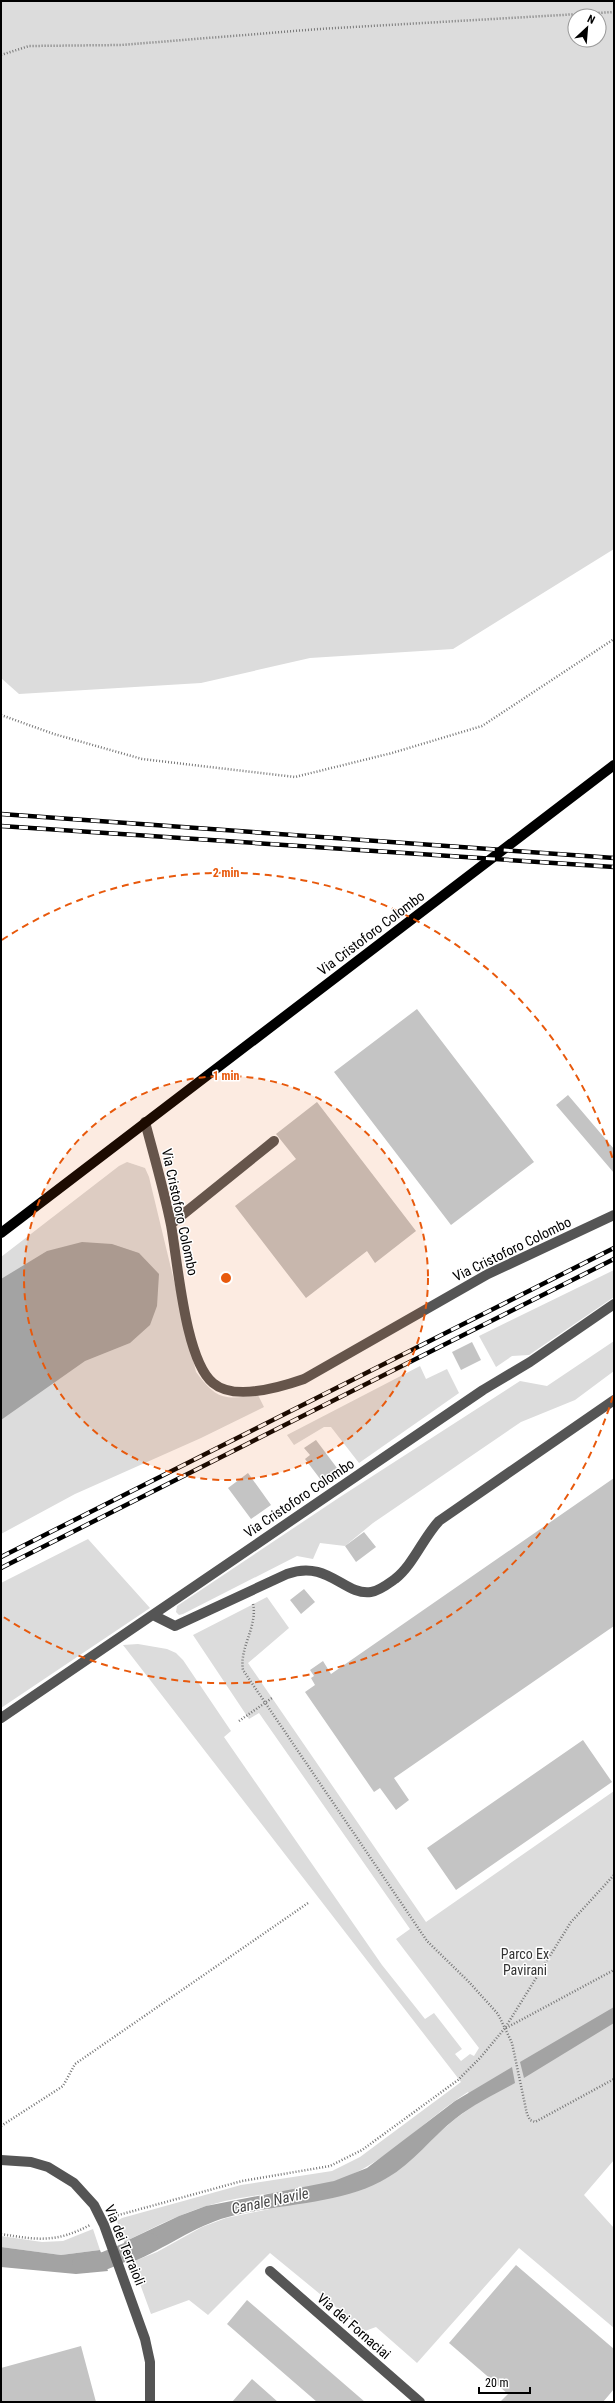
<svg xmlns="http://www.w3.org/2000/svg" width="615" height="2403" font-family="'Roboto Condensed',sans-serif">
	<style>
		.green { fill: #dcdcdc; fill-rule: evenodd }
		.water { fill: #a3a3a3 }
		.lines { fill: none; stroke-linecap: round; stroke-linejoin: round }
		.canal { stroke: #a3a3a3; stroke-width: 18 }
		.building { fill: #c4c4c4 }
		.path { stroke: #777; stroke-width: 2.5; stroke-dasharray: 1 2; stroke-linecap: butt }
		.minor { stroke: #555; stroke-width: 10 }
		.major { stroke: #000; stroke-width: 10 }
		.rail-casing { stroke: #000; stroke-width: 4.5 }
		.rail { stroke: #fff; stroke-width: 3; stroke-dasharray: 9; stroke-linecap: butt }
		.ring { fill: none; stroke: #e8590c; stroke-width: 2; stroke-dasharray: 7 5 }
		.labels { text-anchor: middle; stroke-width: 3; stroke-linejoin: round; paint-order: stroke }
		.street-label { font-size: 14px; fill: #000; stroke: #fff }
		.park-label { font-size: 14px; fill: #333; stroke: #fff }
		.water-label { font-size: 15px; font-style: italic; fill: #444; stroke: #fff }
		.centre { fill: #e8590c; stroke: #fff; stroke-width: 2 }
		.ring-label { font-size: 12px; text-anchor: middle; font-weight: bold; fill: #e8590c; stroke: #fff; stroke-width: 3; stroke-linejoin: round; paint-order: stroke }
	</style>
	<rect width="100%" height="100%" fill="#fff"/>
	<path class="green" d="M 1,1 L 614,1 L 614,549 L 453,649 L 310,658 L 201,683 L 19,694 L 1,678 ZM 575,16 L 599,16 L 599,40 L 575,40 Z
		M 127,1162 L 145,1168 L 149,1177 L 196,1372 C 217,1400 224,1400 258,1395 L 264,1407 L 201,1438 L 75,1494 L 1,1534 L 1,1257 L 119,1166 Z
		M 614,1270 L 614,1297 L 529,1355 L 512,1356 L 496,1367 L 479,1336 Z
		M 614,1341 L 614,1371 L 575,1400 L 521,1422 L 373,1523 L 345,1546 L 320,1543 L 313,1559 L 297,1556 L 183,1614 L 179,1615 L 176,1612 L 177,1606 L 340,1497 L 520,1381 L 547,1386 Z
		M 420,1366 L 426,1379 L 447,1369 L 459,1393 L 359,1463 L 331,1427 L 324,1427 L 294,1445 L 287,1435 Z
		M 88,1539 L 150,1608 L 1,1708 L 1,1583 Z
		M 267,1597 L 289,1628 L 248,1663 L 426,1922 L 614,1791 L 614,2160 L 584,2195 L 614,2228 L 614,2328 L 519,2248 L 417,2363 L 376,2327 L 365,2331 L 270,2253 L 208,2315 L 189,2300 L 151,2314 L 132,2262 L 157,2252 L 202,2227 L 226,2218 L 353,2192 L 387,2178 L 455,2119 L 476,2104 L 468,2092 C 425,2119 391,2159 344,2178 C 307,2192 264,2192 225,2201 C 189,2209 157,2226 124,2242 L 117,2221 L 122,2218 L 241,2185 L 332,2171 L 360,2157 L 461,2082 L 123,1645 L 138,1644 L 167,1649 L 176,1653 L 183,1660 L 231,1731 L 224,1737 L 382,1965 L 425,2019 L 434,2013 L 462,2049 L 455,2054 L 461,2061 L 470,2054 L 474,2056 L 479,2048 L 396,1939 L 410,1929 L 259,1713 L 249,1719 L 193,1635 Z
		M 93,2229 L 100,2250 L 61,2255 L 1,2247 L 1,2236 L 42,2242 L 63,2241 Z"/>
	<path class="water" d="M 82,1242 L 112,1244 L 139,1253 L 159,1274 L 157,1306 L 150,1325 L 130,1343 L 85,1361 L 1,1420 L 1,1279 L 47,1251 Z
		M 614,2007 L 614,2023 L 524,2078 L 520,2062 Z
		M 512,2067 L 515,2083 C 495,2094 474,2104 455,2119 C 432,2137 413,2163 387,2178 C 345,2204 276,2204 228,2217 C 194,2226 165,2249 132,2262 L 124,2242 L 179,2216 L 206,2206 L 334,2181 L 367,2168 L 455,2101 Z
		M 1,2247 L 61,2255 L 100,2250 L 108,2271 L 76,2274 L 1,2267 Z"/>
	<g class="lines">
		<path class="canal" d="M 81,2264 L 104,2261 L 150,2242"/>
	</g>
	<path class="building" d="M 417,1009 L 534,1162 L 451,1225 L 334,1072 Z
		M 568,1095 L 614,1149 L 614,1173 L 556,1105 Z
		M 317,1102 L 416,1231 L 375,1263 L 367,1251 L 306,1298 L 235,1206 L 296,1159 L 276,1134 Z
		M 472,1342 L 481,1360 L 461,1370 L 452,1352 Z
		M 316,1440 L 340,1472 L 324,1484 L 305,1459 L 310,1455 L 304,1448 Z
		M 248,1473 L 271,1505 L 251,1519 L 228,1488 Z
		M 614,1478 L 614,1626 L 394,1778 L 409,1800 L 396,1810 L 380,1788 L 374,1792 L 305,1692 L 315,1685 L 311,1678 L 314,1676 L 310,1670 L 323,1661 L 331,1674 Z
		M 364,1532 L 376,1547 L 356,1562 L 345,1546 Z
		M 304,1589 L 315,1602 L 301,1614 L 290,1600 Z
		M 583,1740 L 612,1782 L 456,1890 L 427,1848 Z
		M 516,2265 L 614,2349 L 614,2389 L 603,2402 L 500,2402 L 508,2394 L 449,2343 Z
		M 247,2300 L 365,2402 L 317,2402 L 227,2324 Z
		M 81,2346 L 96,2402 L 1,2402 L 1,2368 Z
		M 252,2379 L 278,2402 L 232,2402 Z"/>
	<g class="lines">
		<path class="path" d="M 1,55 L 29,46 L 121,45 L 319,29 L 614,12
			M 1,715 L 54,734 L 142,759 L 295,777 L 392,753 L 482,726 L 614,639
			M 253,1604 C 258,1626 239,1648 243,1670 L 427,1941 L 468,1981 L 498,2014 L 512,2043 L 527,2114 L 530,2120 L 535,2122 L 614,2079
			M 239,1721 L 272,1698
			M 506,2028 L 614,1970
			M 1,2126 L 63,2086 L 75,2064 L 308,1903
			M 115,2216 L 242,2181 L 330,2166 L 362,2150 L 458,2080 L 480,2058 L 505,2028 L 571,1922 L 614,1875
			M 1,2234 C 38,2240 56,2243 90,2225"/>
		<path class="minor" d="M 145,1122 C 154,1156 164,1190 171,1225 C 178,1263 185,1360 213,1383 C 234,1401 281,1387 304,1379 L 488,1274 L 614,1215
			M 171,1224 L 274,1141
			M 153,1615 L 175,1626 L 287,1574 C 328,1559 344,1596 371,1592 C 379,1591 388,1584 395,1579 C 413,1565 423,1538 439,1521 L 614,1400
			M 1,1718 L 483,1390 L 530,1362 L 614,1304
			M 1,2160 L 31,2162 L 48,2167 L 74,2183 L 94,2205 L 104,2225 L 145,2339 L 150,2362 L 150,2402
			M 270,2271 L 420,2402"/>
		<path class="major" d="M 1,1233 L 614,765"/>
		<defs>
			<path id="rail" d="M 1,814 L 614,858
				M 1,826 L 614,867
				M 1,1557 L 614,1248
				M 1,1568 L 614,1259"/>
		</defs>
		<use href="#rail" class="rail-casing"/>
		<use href="#rail" class="rail"/>
	</g>
	<circle cx="226" cy="1278" r="202" fill="#e8590c" fill-opacity=".12"/>
	<g class="ring">
		<circle cx="226" cy="1278" r="202"/>
		<path d="M613 1396A405 405 0 0 1 2 1616M2 940A405 405 0 0 1 613 1160"/>
	</g>
	<g class="labels">
		<g class="street-label">
			<text transform="translate(371 933) rotate(-37)" y="5">Via Cristoforo Colombo</text>
			<text transform="translate(180 1212) rotate(78)" y="5">Via Cristoforo Colombo</text>
			<text transform="translate(512 1249) rotate(-26)" y="5">Via Cristoforo Colombo</text>
			<text transform="translate(299 1498) rotate(-34)" y="5">Via Cristoforo Colombo</text>
			<text transform="translate(125 2245) rotate(68)" y="5">Via dei Terraioli</text>
			<text transform="translate(354 2326) rotate(41)" y="5">Via dei Fornaciai</text>
		</g>
		<g class="park-label">
			<text x="525" y="1959">Parco Ex<tspan x="525" dy="16">Pavirani</tspan></text>
		</g>
		<g class="water-label">
			<text transform="translate(270 2201) rotate(-12)" y="5">Canale Navile</text>
		</g>
	</g>
	<circle cx="226" cy="1278" r="6" class="centre"/>
	<g class="ring-label">
		<text x="226" y="877">2 min</text>
		<text x="226" y="1080">1 min</text>
	</g>
	<rect width="615" height="2403" fill="none" stroke="#000000" stroke-width="4"/>
	<g transform="translate(587 28) rotate(26)"><circle r="19" fill="#ffffff" stroke="#999999"/>
	<path d="M0-3L7 15L0 10L-7 15Z" fill="#000000"/>
	<text y="-6" font-size="11" font-weight="bold" text-anchor="middle" fill="#000000">N</text>
	</g>
	<path d="M479 2387v6h51v-6" fill="none" stroke="#000000" stroke-width="2"/>
	<text x="485" y="2387" font-size="12" fill="#000000" stroke="#ffffff" stroke-width="3" paint-order="stroke">20 m</text>
</svg>
